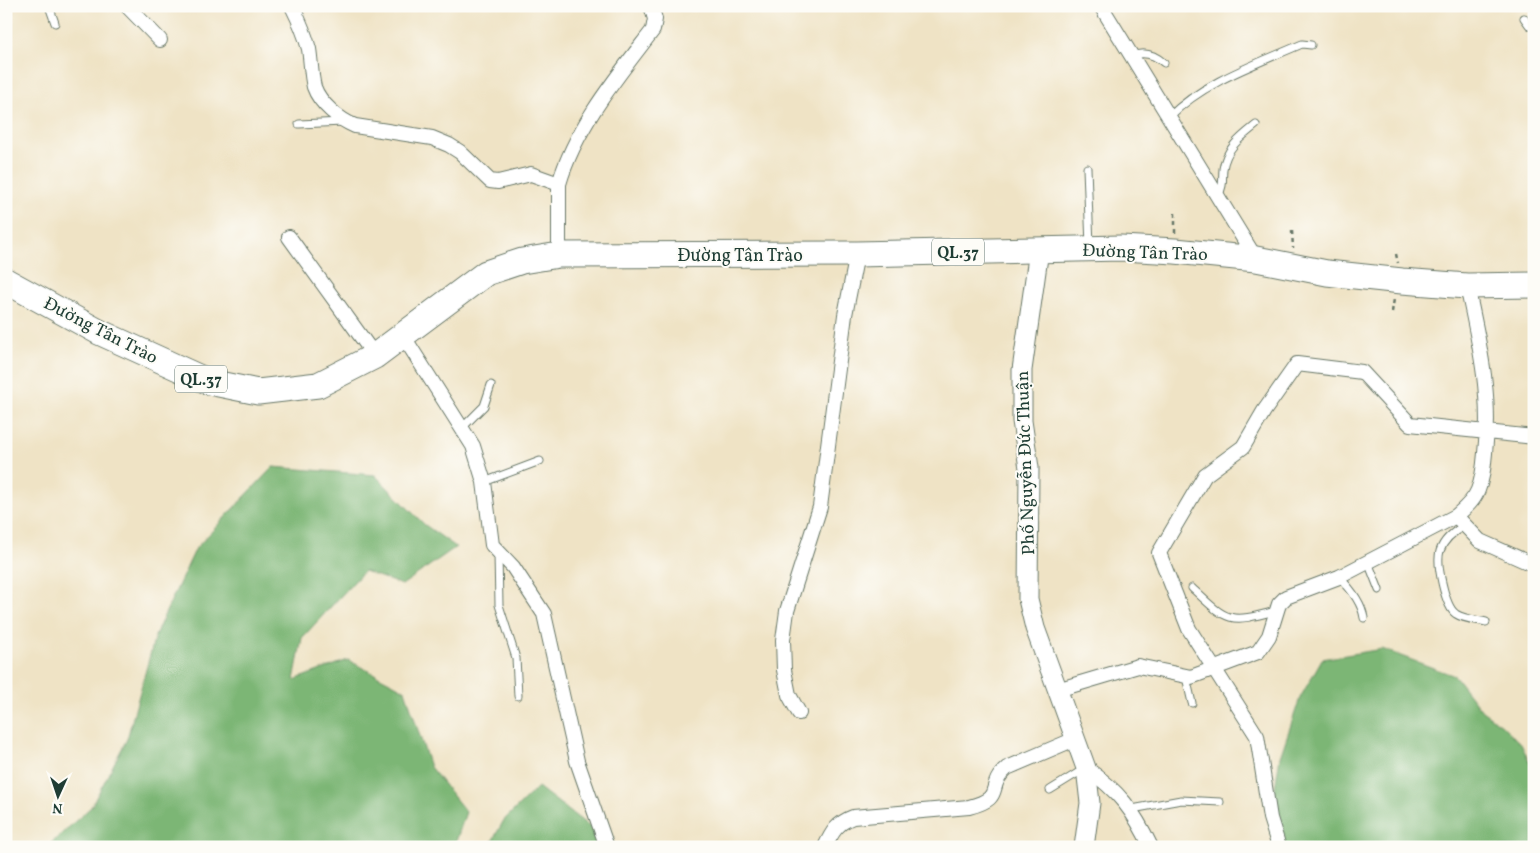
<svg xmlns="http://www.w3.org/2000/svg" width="1540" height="853" font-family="Vollkorn,serif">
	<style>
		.forest { fill: #7bb674; stroke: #4d7a54 }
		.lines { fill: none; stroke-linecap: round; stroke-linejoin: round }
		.lane-casing { stroke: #687767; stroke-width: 9 }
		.street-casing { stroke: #687767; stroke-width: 16 }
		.secondary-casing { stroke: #687767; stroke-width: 21 }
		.highway-casing { stroke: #687767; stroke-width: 27 }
		.path { stroke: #687767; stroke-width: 2.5; stroke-dasharray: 4 4; stroke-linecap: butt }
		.lane { stroke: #fff; stroke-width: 7 }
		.street { stroke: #fff; stroke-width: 14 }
		.secondary { stroke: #fff; stroke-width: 19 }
		.highway { stroke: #fff; stroke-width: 25 }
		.labels { text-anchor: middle; stroke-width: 4; stroke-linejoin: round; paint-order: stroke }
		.shield { fill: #fdfcf7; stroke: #62766e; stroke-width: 1 }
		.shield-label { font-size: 16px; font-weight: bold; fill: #1f3d34 }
		.street-label { font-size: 18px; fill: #1f3d34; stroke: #fdfcf7 }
	</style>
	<rect width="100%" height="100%" fill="#fdfcf7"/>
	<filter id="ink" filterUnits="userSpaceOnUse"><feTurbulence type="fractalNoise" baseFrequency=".02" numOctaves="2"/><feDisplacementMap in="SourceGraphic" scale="10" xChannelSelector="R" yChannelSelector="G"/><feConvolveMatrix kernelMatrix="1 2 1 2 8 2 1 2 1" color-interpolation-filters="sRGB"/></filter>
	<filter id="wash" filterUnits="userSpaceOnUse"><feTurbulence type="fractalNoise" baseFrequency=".0096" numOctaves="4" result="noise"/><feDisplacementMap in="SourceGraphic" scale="20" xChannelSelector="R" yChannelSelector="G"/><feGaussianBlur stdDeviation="1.12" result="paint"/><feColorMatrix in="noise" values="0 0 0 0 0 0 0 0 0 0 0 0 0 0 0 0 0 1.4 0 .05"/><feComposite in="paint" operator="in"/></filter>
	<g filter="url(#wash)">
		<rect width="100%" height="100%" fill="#efe3c5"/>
		<path class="forest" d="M 273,467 L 375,475 L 425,525 L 456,547 L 402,585 L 364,571 L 302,638 L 294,680 L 348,660 L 405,690 L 430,767 L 466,812 L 454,847 L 47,847 L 91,807 L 127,739 L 156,633 L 196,548 Z
			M 1382,649 L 1455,676 L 1482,711 L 1502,725 L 1521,744 L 1534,771 L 1534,847 L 1279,847 L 1270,818 L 1280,757 L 1300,698 L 1322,659 Z
			M 538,787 L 599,834 L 602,847 L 489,847 L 504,820 Z"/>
	</g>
	<g filter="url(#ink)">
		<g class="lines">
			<defs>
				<path id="lane" d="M 49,6 L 55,23
					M 1524,18 L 1529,25 L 1534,27
					M 1132,56 C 1144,51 1155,55 1164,63
					M 1169,117 C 1205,81 1257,64 1302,44 L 1311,45
					M 299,124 L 343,122
					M 1087,168 L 1090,246
					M 1218,196 C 1224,186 1222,180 1223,169 C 1226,148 1241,137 1256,125
					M 463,427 L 484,406 L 491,385
					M 484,482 L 540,461
					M 1464,526 C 1453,532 1444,539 1440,551 C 1436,563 1445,607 1456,614 C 1463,619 1477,620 1486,622
					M 498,554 L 499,605 L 516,658 L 518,696
					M 1368,562 L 1379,590
					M 1339,577 C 1350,588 1362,603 1364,618
					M 1192,588 C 1227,621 1228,624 1275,611
					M 1186,677 L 1192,703
					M 1050,790 L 1084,769
					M 1132,809 L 1181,800 L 1220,802"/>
				<path id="street" d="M 127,6 L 160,40
					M 292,6 C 299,20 305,34 309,49 C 311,61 311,75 314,87 C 320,104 340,120 355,126 L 432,138 L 449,145 L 460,152 L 490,181 L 498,182 L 531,174 L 559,184
					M 1101,6 L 1256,259
					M 289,237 L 375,356
					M 559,255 L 559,184 C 576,126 617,77 653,30 L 655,19 L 651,6
					M 402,334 L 473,446 L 484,482 L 492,545 L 513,567 L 544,614 L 577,761 L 607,847
					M 1456,516 L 1480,541 L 1534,565
					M 1057,690 L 1138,666 L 1191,677 L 1258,652 L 1269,636 L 1279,604 L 1286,597 L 1339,577 L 1456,516 C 1464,509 1474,501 1478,490 C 1483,478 1484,465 1485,453 C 1492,395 1479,342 1467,286
					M 799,713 L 789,695 L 784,670 L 783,640 L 787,611 L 820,507 L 845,315 L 857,254
					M 1086,768 C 1119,791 1134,811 1151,847
					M 825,847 C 832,832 837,823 853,817 L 969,807 C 1007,797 984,788 1007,768 L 1075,739
					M 1279,847 L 1270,818 L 1257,736 L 1189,629 L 1159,553 L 1205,475 L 1243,447 L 1264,411 L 1297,364 L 1362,372 L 1410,424 L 1534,437"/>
				<path id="secondary" d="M 1039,250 L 1022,370 L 1022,421 L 1029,468 L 1028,599 L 1035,628 L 1086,768 L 1090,803 L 1084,847"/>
				<path id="highway" d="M 6,281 L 99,332 L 209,382 L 258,392 L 318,385 L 375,356 L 486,273 L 522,261 L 559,255 L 857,254 L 1121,248 L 1175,251 L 1256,259 L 1327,273 L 1402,281 L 1467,286 L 1534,285"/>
			</defs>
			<use href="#lane" class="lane-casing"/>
			<use href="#street" class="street-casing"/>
			<use href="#secondary" class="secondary-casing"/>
			<use href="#highway" class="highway-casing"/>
			<path class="path" d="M 1175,213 L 1175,234
				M 1292,231 L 1293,248
				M 1396,254 L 1398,263
				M 1392,312 L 1394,299"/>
			<use href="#lane" class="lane"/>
			<use href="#street" class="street"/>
			<use href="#secondary" class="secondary"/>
			<use href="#highway" class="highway"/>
		</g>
	</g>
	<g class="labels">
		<g class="shield">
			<rect x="932" y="238.5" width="52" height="27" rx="4"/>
			<rect x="175" y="365.5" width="52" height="27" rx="4"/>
		</g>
		<g class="shield-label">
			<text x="958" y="258">QL.37</text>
			<text x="201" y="385">QL.37</text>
		</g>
		<g class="street-label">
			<text transform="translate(1145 252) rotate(2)" y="6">Đường Tân Trào</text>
			<text x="740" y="261">Đường Tân Trào</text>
			<text transform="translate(101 330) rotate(27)" y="6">Đường Tân Trào</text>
			<text transform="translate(1025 463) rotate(-92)" y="6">Phố Nguyễn Đức Thuận</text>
		</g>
	</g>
	<rect width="1540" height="853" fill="none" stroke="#fdfcf7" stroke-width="25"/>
	<g transform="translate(58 796) rotate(183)" stroke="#fdfcf7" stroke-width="4" paint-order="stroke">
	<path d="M0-4L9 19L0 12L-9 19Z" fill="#1f3d34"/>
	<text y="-8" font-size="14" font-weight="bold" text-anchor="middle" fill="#1f3d34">N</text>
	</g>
</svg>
